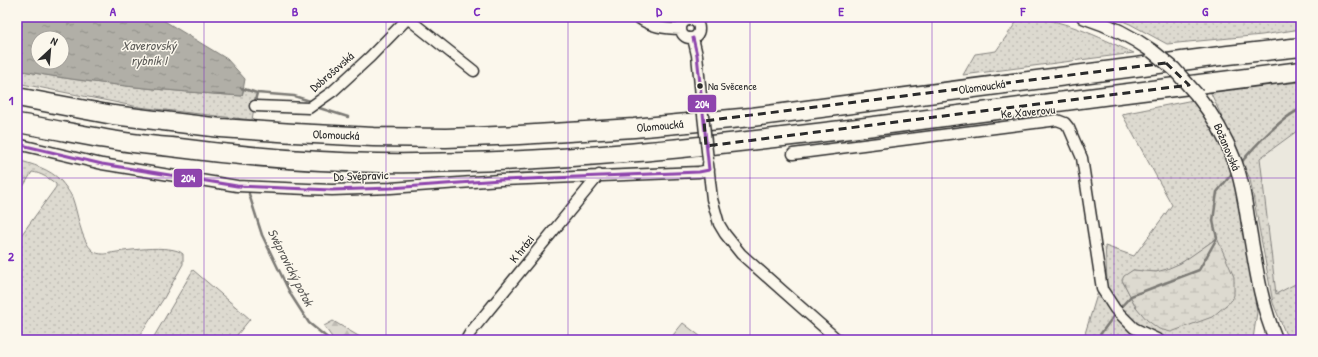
<svg xmlns="http://www.w3.org/2000/svg" width="1318" height="357" font-family="'Patrick Hand',sans-serif">
	<style>
		.built { fill: #ebe8de }
		.grass { fill: url(#grass-dots); stroke: #84827e; fill-rule: evenodd }
		.forest { fill: url(#forest-firs); stroke: #84827e }
		.wetland { fill: url(#wetland-marsh); stroke: #84827e }
		.garden { fill: #dddad0; stroke: #84827e }
		.water { fill: url(#water-ripples); stroke: #7b7a75; fill-rule: evenodd }
		.lines { fill: none; stroke-linecap: round; stroke-linejoin: round }
		.stream { stroke: #7b7a75; stroke-width: 2.5 }
		.minor-casing { stroke: #2b2b2b; stroke-width: 13 }
		.tertiary-casing { stroke: #2b2b2b; stroke-width: 16 }
		.motorway-casing { stroke: #2b2b2b; stroke-width: 21 }
		.minor { stroke: #fbf7ec; stroke-width: 10 }
		.tertiary { stroke: #fbf7ec; stroke-width: 13 }
		.motorway { stroke: #fbf7ec; stroke-width: 18 }
		.minor-bridge-casing { stroke: #2b2b2b; stroke-width: 13; stroke-linecap: butt }
		.tertiary-bridge-casing { stroke: #2b2b2b; stroke-width: 16; stroke-linecap: butt }
		.minor-bridge { stroke: #fbf7ec; stroke-width: 10 }
		.tertiary-bridge { stroke: #fbf7ec; stroke-width: 13 }
		.bus-1-casing { stroke: #fbf7ec; stroke-width: 6 }
		.bus-1 { stroke: #8e44ad; stroke-width: 3 }
		.marked { fill: none; stroke: #2b2b2b; stroke-width: 3; stroke-dasharray: 8 5; stroke-linejoin: round }
		.grid { fill: none; stroke: #7b2cbf; stroke-width: 1; stroke-opacity: 0.55 }
		.bus-dot { fill: #2b2b2b; stroke: #fbf7ec; stroke-width: 1.5 }
		.labels { text-anchor: middle; stroke-width: 3; stroke-linejoin: round; paint-order: stroke }
		.bus-label { font-size: 11px; fill: #2b2b2b; stroke: #fbf7ec; text-anchor: start }
		.street-label { font-size: 12px; fill: #2b2b2b; stroke: #fbf7ec }
		.water-label { font-size: 13px; font-style: italic; fill: #5a5956; stroke: #fbf7ec }
		.line-badge { stroke: #fbf7ec; stroke-width: 1.5 }
		.badge-label { font-size: 11px; text-anchor: middle; font-weight: bold; fill: #fff }
		.neatline { fill: none; stroke: #7b2cbf; stroke-width: 1.5 }
		.grid-label { font-size: 13px; text-anchor: middle; font-weight: bold; fill: #7b2cbf }
	</style>
	<defs>
		<pattern id="grass-dots" width="8" height="8" patternUnits="userSpaceOnUse"><rect width="8" height="8" fill="#dddad0"/><path d="M2 2h.1M6 6h.1" fill="none" stroke="#bebbb3" stroke-width="1.8" stroke-linecap="round"/></pattern>
		<pattern id="forest-firs" width="22" height="20" patternUnits="userSpaceOnUse"><rect width="22" height="20" fill="#dddad0"/><path d="M5 1l3.5 6h-7zM16 11l3.5 6h-7z" fill="#bebbb3"/></pattern>
		<pattern id="wetland-marsh" width="20" height="14" patternUnits="userSpaceOnUse"><rect width="20" height="14" fill="#dddad0"/><path d="M1 5h8M5 5V1M11 12h8M15 12V8" fill="none" stroke="#bebbb3"/></pattern>
		<pattern id="water-ripples" width="26" height="14" patternUnits="userSpaceOnUse"><rect width="26" height="14" fill="#b1afa7"/><path d="M2 4q2-2 4 0t4 0M15 11q2-2 4 0t4 0" fill="none" stroke="#908f88"/></pattern>
	</defs>
	<rect width="100%" height="100%" fill="#fbf7ec"/>
	<filter id="ink" filterUnits="userSpaceOnUse"><feTurbulence type="fractalNoise" baseFrequency=".025" numOctaves="2"/><feDisplacementMap in="SourceGraphic" scale="8" xChannelSelector="R" yChannelSelector="G"/><feConvolveMatrix kernelMatrix="1 2 1 2 8 2 1 2 1" color-interpolation-filters="sRGB"/></filter>
	<g filter="url(#ink)">
		<path class="built" d="M 1301,128 L 1301,281 L 1276,294 L 1260,158 Z"/>
		<path class="grass" d="M 1020,17 C 1061,17 1098,37 1134,53 L 963,75 L 975,54 L 996,51 Z
			M 1112,17 L 1301,17 L 1301,29 L 1262,35 L 1167,44 L 1130,24 Z
			M 17,70 C 91,84 167,91 242,96 L 244,89 L 257,93 L 255,101 L 252,120 L 139,107 L 17,83 Z
			M 1301,82 L 1301,128 L 1260,158 L 1276,294 L 1301,281 L 1301,340 L 1288,340 L 1273,303 L 1250,179 L 1210,91 Z
			M 1198,99 L 1224,148 L 1239,201 L 1257,312 L 1253,339 L 1083,340 L 1101,282 L 1107,280 L 1105,246 L 1134,256 L 1172,205 L 1122,114 ZM 1217,238 L 1136,307 L 1122,280 L 1133,270 C 1141,271 1148,272 1156,272 C 1176,271 1200,249 1217,238 Z
			M 17,160 C 32,164 50,169 61,181 C 65,186 69,191 72,197 C 78,212 80,240 93,251 C 97,254 101,254 105,254 C 121,251 172,243 183,254 L 183,264 L 164,298 L 137,340 L 17,340 L 17,241 L 56,187 L 56,184 C 50,179 41,173 32,172 L 17,197 Z
			M 193,270 L 250,319 L 233,340 L 152,340 Z"/>
		<path class="forest" d="M 333,321 L 365,340 L 334,340 L 324,326 Z"/>
		<path class="wetland" d="M 1217,238 L 1234,277 L 1234,295 L 1232,300 L 1212,317 L 1171,332 L 1159,329 L 1147,320 L 1136,307 L 1122,280 L 1124,276 L 1133,270 L 1156,272 L 1167,269 L 1181,263 Z"/>
		<path class="garden" d="M 683,323 L 705,340 L 669,340 Z"/>
		<path class="water" d="M 17,17 L 158,17 L 227,59 L 245,79 L 242,96 C 167,91 91,84 17,70 ZM 38,38 L 62,38 L 62,62 L 38,62 Z"/>
		<g class="lines">
			<path class="stream" d="M 241,88 L 257,93 L 255,101
				M 257,93 L 294,96 L 310,101
				M 316,107 L 348,117
				M 1241,163 C 1254,146 1282,117 1301,109
				M 249,194 L 262,235 L 291,295 L 309,323 L 330,340
				M 1119,309 L 1131,296 L 1199,270 L 1217,238 L 1213,221 L 1217,192 L 1234,171
				M 1096,340 L 1116,313"/>
			<defs>
				<path id="minor" d="M 406,17 L 474,71
					M 637,17 C 651,27 664,29 681,29
					M681 29a9 9 0 1 1 18 0a9 9 0 1 1-18 0Z
					M 693,38 L 697,55 L 702,106
					M 255,106 L 309,108 L 333,91 L 370,57 L 409,17
					M 17,144 L 102,164 L 237,186 L 332,190 L 391,188 L 500,180 L 699,172 L 709,170
					M 793,154 L 1050,121 L 1057,120 L 1065,123 L 1069,128 L 1082,158 L 1102,289 L 1115,309 L 1134,328 L 1159,340
					M 708,164 L 712,199 L 719,224 L 725,234 L 741,254 L 838,340
					M 466,340 L 470,333 L 599,175"/>
				<path id="tertiary" d="M 1084,17 C 1109,25 1131,36 1152,51
					M 1197,95 C 1213,115 1226,138 1235,162 C 1242,181 1245,201 1248,221 C 1255,261 1260,303 1276,340"/>
				<path id="motorway" d="M 17,97 L 113,115 L 221,128 L 294,133 L 373,137 L 446,138 L 519,135 L 634,128 L 752,117 L 1228,55 L 1301,47
					M 17,123 C 47,128 77,134 106,139 C 128,143 149,145 171,147 C 239,156 309,162 378,163 C 547,165 715,146 882,125 C 1022,107 1161,88 1301,71"/>
			</defs>
			<use href="#minor" class="minor-casing"/>
			<use href="#tertiary" class="tertiary-casing"/>
			<use href="#motorway" class="motorway-casing"/>
			<use href="#minor" class="minor"/>
			<use href="#tertiary" class="tertiary"/>
			<use href="#motorway" class="motorway"/>
			<defs>
				<path id="minor-bridge" d="M 702,106 L 708,160"/>
				<path id="tertiary-bridge" d="M 1152,51 L 1174,69 L 1197,95"/>
			</defs>
			<use href="#minor-bridge" class="minor-bridge-casing"/>
			<use href="#tertiary-bridge" class="tertiary-bridge-casing"/>
			<use href="#minor-bridge" class="minor-bridge"/>
			<use href="#tertiary-bridge" class="tertiary-bridge"/>
			<defs>
				<path id="bus-1" d="M 693,38 L 697,55 L 709,170
					M 17,144 L 102,164 L 237,186 L 332,190 L 391,188 L 500,180 L 699,172 L 709,170"/>
			</defs>
			<use href="#bus-1" class="bus-1-casing"/>
			<use href="#bus-1" class="bus-1"/>
		</g>
	</g>
	<path class="marked" d="M 1166,63 L 1189,85 L 706,146 L 704,121 Z"/>
	<path class="grid" d="M 204,17 L 204,340M 386,17 L 386,340M 568,17 L 568,340M 750,17 L 750,340M 932,17 L 932,340M 1114,17 L 1114,340M 17,178 L 1301,178"/>
	<circle class="bus-dot" cx="700" cy="86" r="3.5"/>
	<g class="labels">
		<g class="bus-label">
			<text x="708" y="90">Na Svěcence</text>
		</g>
		<g class="street-label">
			<text transform="translate(332 72) rotate(-41)" y="4">Dobrošovská</text>
			<text transform="translate(982 87) rotate(-8)" y="4">Olomoucká</text>
			<text transform="translate(1028 112) rotate(-5)" y="4">Ke Xaverovu</text>
			<text transform="translate(660 126) rotate(-5)" y="4">Olomoucká</text>
			<text transform="translate(336 135) rotate(2)" y="4">Olomoucká</text>
			<text transform="translate(1227 147) rotate(67)" y="4">Božanovská</text>
			<text transform="translate(361 176) rotate(-2)" y="4">Do Svépravic</text>
			<text transform="translate(522 249) rotate(-51)" y="4">K hrázi</text>
		</g>
		<g class="water-label">
			<text x="149" y="50">Xaverovský<tspan x="149" dy="15">rybník I</tspan></text>
			<text transform="translate(291 267) rotate(63)" y="5">Svépravický potok</text>
		</g>
	</g>
	<g class="line-badge">
		<rect x="687" y="94" width="30" height="19" rx="4" fill="#8e44ad"/>
		<rect x="173" y="168" width="30" height="20" rx="4" fill="#8e44ad"/>
	</g>
	<g class="badge-label">
		<text x="702" y="108">204</text>
		<text x="188" y="182">204</text>
	</g>
	<rect width="1318" height="357" fill="none" stroke="#fbf7ec" stroke-width="44"/>
	<g transform="translate(50 50) rotate(26)"><circle r="19" fill="#fbf7ec" stroke="#a8a59f"/>
	<path d="M0-3L7 15L0 10L-7 15Z" fill="#2b2b2b"/>
	<text y="-6" font-size="11" font-weight="bold" text-anchor="middle" fill="#2b2b2b">N</text>
	</g>
	<rect x="22" y="22" width="1274" height="313" class="neatline"/>
	<g class="grid-label">
		<text x="113" y="16">A</text>
		<text x="295" y="16">B</text>
		<text x="477" y="16">C</text>
		<text x="659" y="16">D</text>
		<text x="841" y="16">E</text>
		<text x="1023" y="16">F</text>
		<text x="1205" y="16">G</text>
		<text x="11" y="105">1</text>
		<text x="11" y="261">2</text>
	</g>
</svg>
